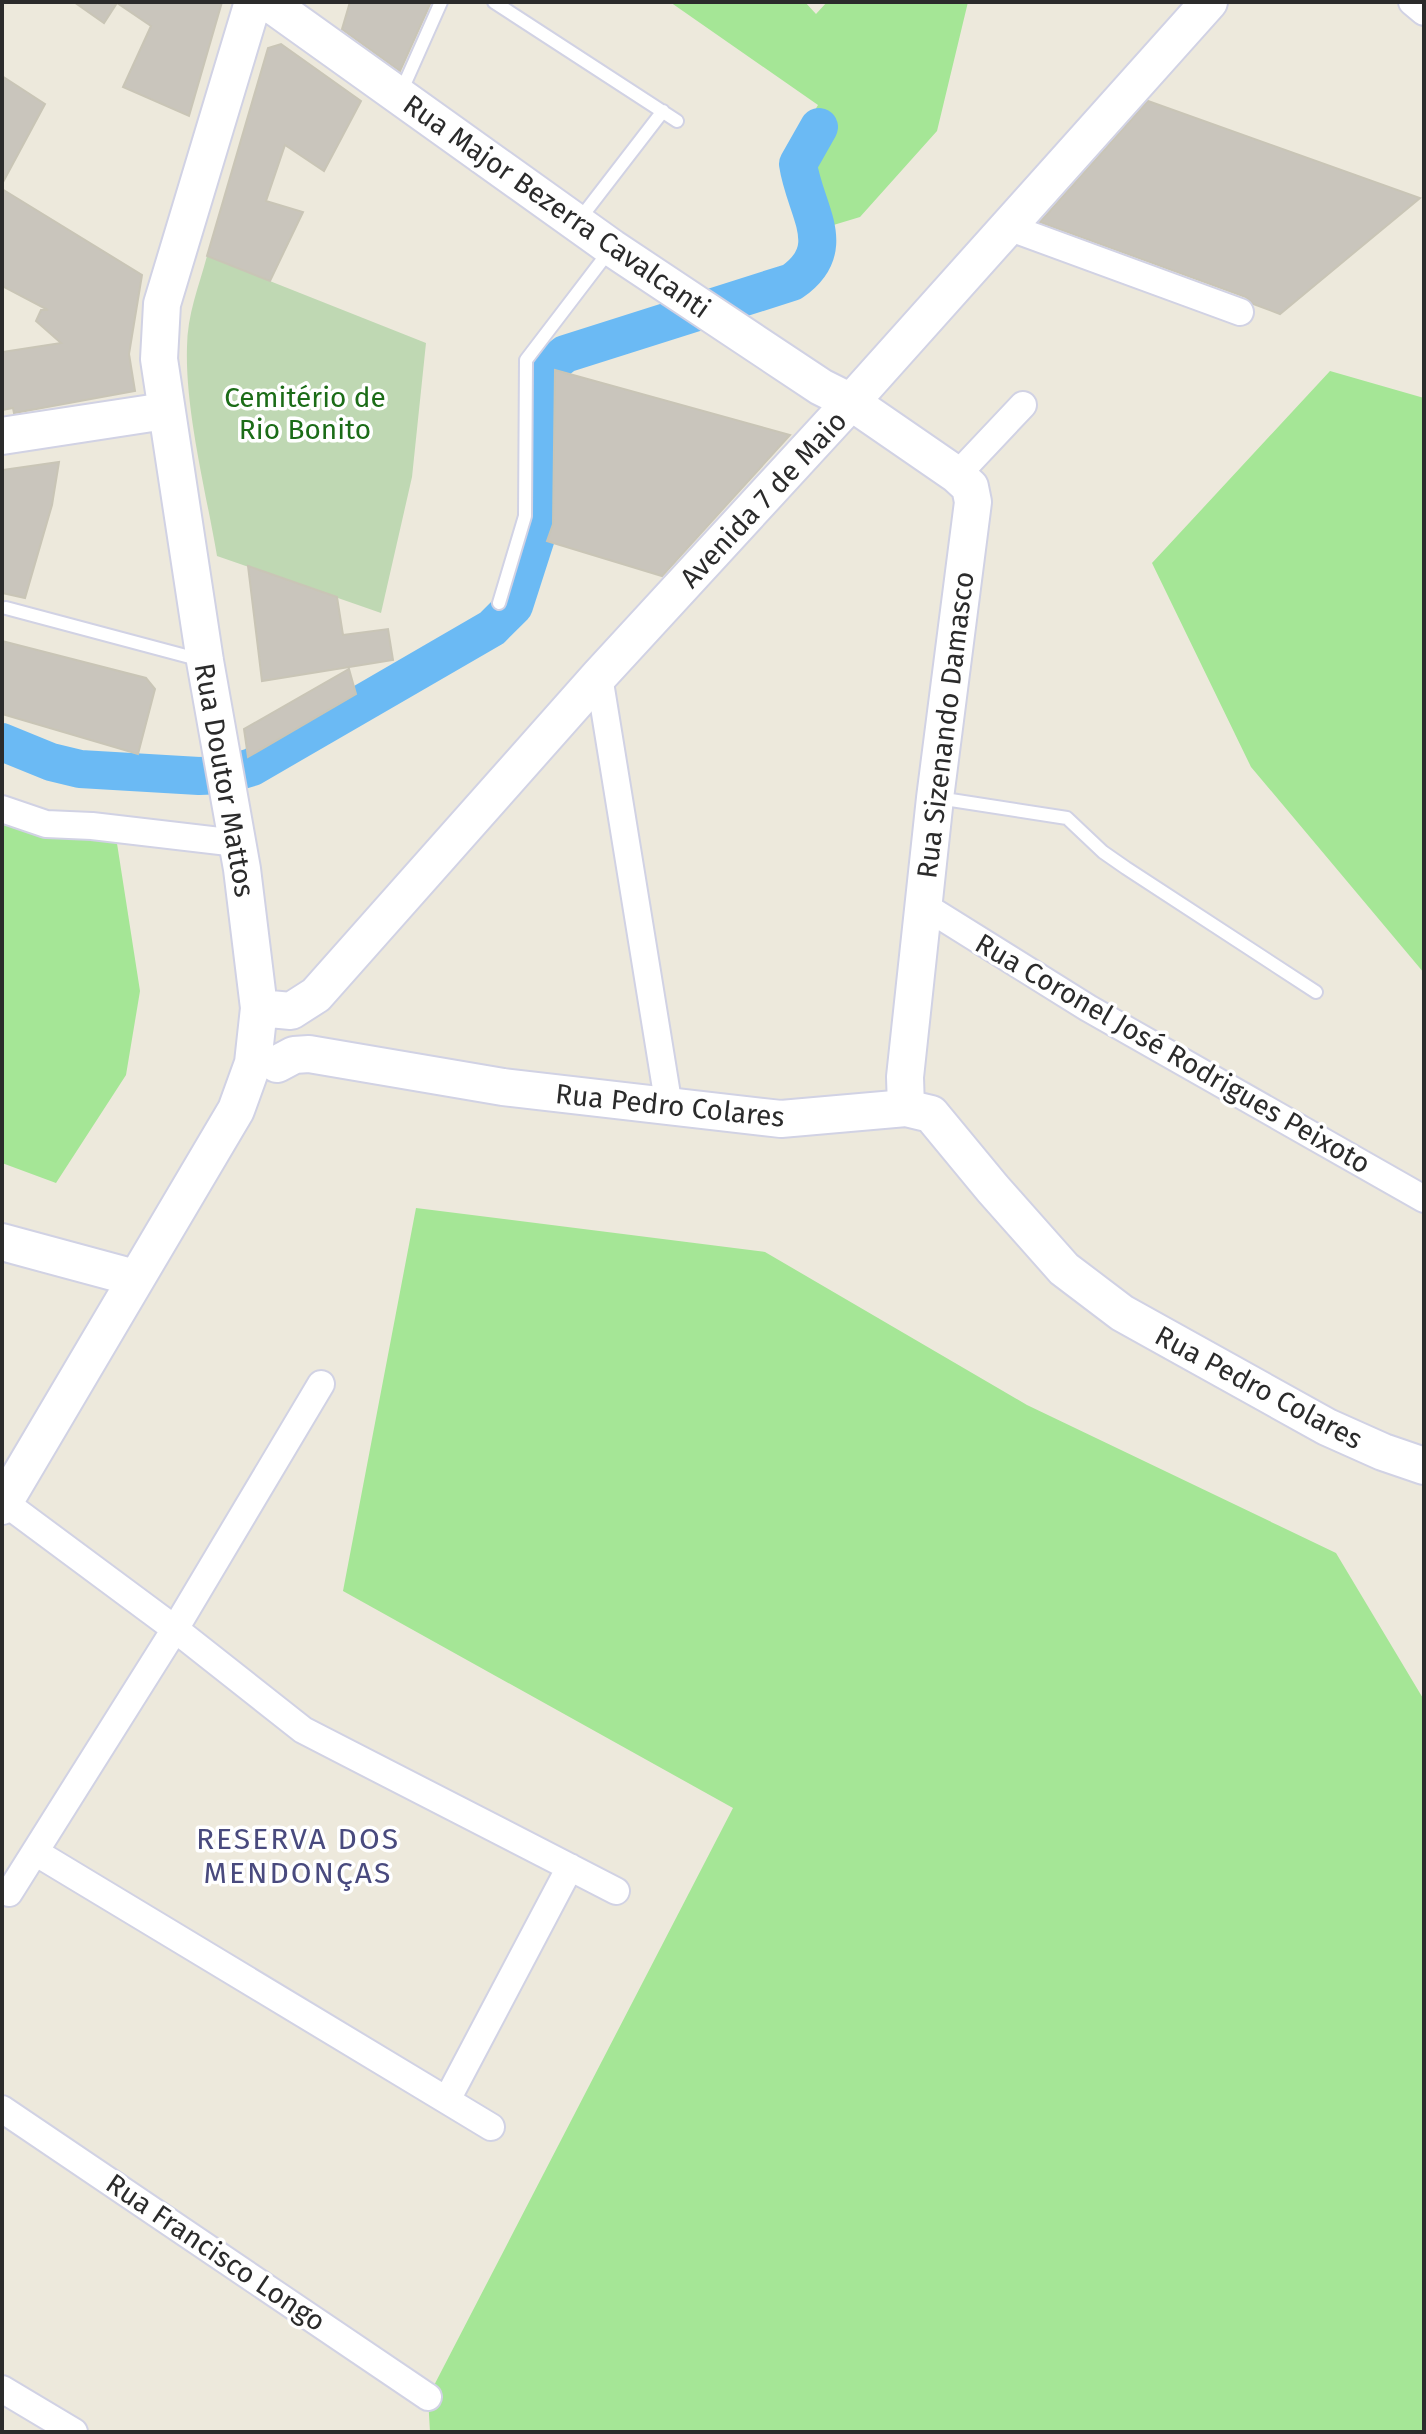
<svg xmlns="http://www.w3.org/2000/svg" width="1426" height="2434" font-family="'Fira Sans',sans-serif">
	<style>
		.green { fill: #a5e696 }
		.cemetery { fill: #bfd8b3 }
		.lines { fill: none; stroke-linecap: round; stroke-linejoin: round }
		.river { stroke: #6bbaf4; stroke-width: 38 }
		.building { fill: #c9c5bc; stroke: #c9c5b6; stroke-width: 2 }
		.lane-casing { stroke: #d1d2e4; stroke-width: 16 }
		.street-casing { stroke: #d1d2e4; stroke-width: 30 }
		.secondary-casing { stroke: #d1d2e4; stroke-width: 40 }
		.lane { stroke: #fff; stroke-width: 12 }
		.street { stroke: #fff; stroke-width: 26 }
		.secondary { stroke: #fff; stroke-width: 36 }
		.labels { text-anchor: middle; stroke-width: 7; stroke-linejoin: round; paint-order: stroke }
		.street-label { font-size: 28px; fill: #2b2b2b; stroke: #fff }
		.park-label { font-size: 28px; fill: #1b6c17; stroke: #fff }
		.neighbourhood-label { font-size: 30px; letter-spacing: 2px; fill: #494a7e; stroke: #fff }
	</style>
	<rect width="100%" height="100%" fill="#ede9dc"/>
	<path class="green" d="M 670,2 L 805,2 L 816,14 L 827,2 L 968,2 L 937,131 L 860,217 L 807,233 C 800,213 788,189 788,167 C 787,146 808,123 818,105 Z
		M 1330,371 L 1424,398 L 1424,973 L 1251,767 L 1152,563 Z
		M 2,819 L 116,837 L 140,991 L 126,1075 L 56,1183 L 2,1163 Z
		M 416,1208 L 765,1252 L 1027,1405 L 1336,1553 L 1424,1700 L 1424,2432 L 430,2432 L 428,2397 L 733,1808 L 343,1591 Z"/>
	<path class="cemetery" d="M 207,256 L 426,343 L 412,477 L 381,613 L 217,556 C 206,491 185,411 187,347 C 187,315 199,286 207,256 Z"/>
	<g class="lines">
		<path class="river" d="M 2,742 L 51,762 L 80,769 L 199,776 L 225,775 L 252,767 L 492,628 L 514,606 L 541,522 L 549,374 L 555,362 L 565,354 L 792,282 C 841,248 805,211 798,164 L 819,127"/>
	</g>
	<path class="building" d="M 74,2 L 222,2 L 189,116 L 123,87 L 151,26 L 117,3 L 104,23 Z
		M 350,2 L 431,2 L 400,71 L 342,29 Z
		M 281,44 L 361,101 L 324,171 L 285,145 L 266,201 L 303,212 L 270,281 L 207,256 L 268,48 Z
		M 2,76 L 45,104 L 2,184 Z
		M 1148,101 L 1420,198 L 1280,314 L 1253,304 L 1246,297 L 1040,222 Z
		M 2,189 L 142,275 L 129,354 L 135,391 L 14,413 L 13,408 L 2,410 L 2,352 L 61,343 L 36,321 L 41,310 L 48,310 L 2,286 Z
		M 555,370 L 790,435 L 662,576 L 547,541 L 553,524 Z
		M 59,462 L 52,505 L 25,598 L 2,593 L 2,470 Z
		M 248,566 L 337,597 L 343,635 L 388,629 L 393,660 L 262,681 Z
		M 2,641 L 146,678 L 155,689 L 138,754 L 2,714 Z
		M 349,669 L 356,694 L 248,757 L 244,729 Z"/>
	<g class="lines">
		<defs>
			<path id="lane" d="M 494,2 L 677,121
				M 401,92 L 441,2
				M 579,220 L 663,111
				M 499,603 L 525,516 L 526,360 L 610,250
				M 6,608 L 201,660
				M 938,798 L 1067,818 L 1103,852 L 1126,868 L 1316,992"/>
			<path id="street" d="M 1412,2 L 1424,12
				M 1008,227 L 1240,312
				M 957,475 L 1023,405
				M 599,676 L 669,1107
				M 2,809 L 46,824 L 92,826 L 237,843
				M 923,905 L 1088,1008 L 1424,1199
				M 4,1502 L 175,1629 L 303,1730 L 616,1891
				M 35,1852 L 491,2127
				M 9,1893 L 175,1629 L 321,1384
				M 448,2098 L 570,1867
				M 2,2109 L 428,2397
				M 2,2389 L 74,2432"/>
			<path id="secondary" d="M 268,2 L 612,248 L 821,387 L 851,402 L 957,475 L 970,487 L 973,502 L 935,798 L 905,1077 L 906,1108
				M 2,436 L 165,411
				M 259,1008 L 291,1011 L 316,995 L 599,676 L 851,402 L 1209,2
				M 277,1064 L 294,1055 L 309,1054 L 503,1087 L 781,1119 L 906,1108 L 931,1114 L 993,1189 L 1064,1269 L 1122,1313 L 1327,1427 L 1383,1452 L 1424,1466
				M 2,1242 L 135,1278
				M 2,1506 L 236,1110 L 253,1063 L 259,1008 L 242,869 L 205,661 L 159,359 L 162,304 L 253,2"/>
		</defs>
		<use href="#lane" class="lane-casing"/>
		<use href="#street" class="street-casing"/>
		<use href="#secondary" class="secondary-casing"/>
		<use href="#lane" class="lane"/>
		<use href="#street" class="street"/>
		<use href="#secondary" class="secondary"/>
	</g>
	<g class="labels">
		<g class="street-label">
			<text transform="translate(557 206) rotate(35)" y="10">Rua Major Bezerra Cavalcanti</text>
			<text transform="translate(763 499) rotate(-47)" y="10">Avenida 7 de Maio</text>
			<text transform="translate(945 725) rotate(-83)" y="10">Rua Sizenando Damasco</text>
			<text transform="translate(225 780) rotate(80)" y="10">Rua Doutor Mattos</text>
			<text transform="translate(1173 1053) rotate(30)" y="10">Rua Coronel José Rodrigues Peixoto</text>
			<text transform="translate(670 1105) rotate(6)" y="10">Rua Pedro Colares</text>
			<text transform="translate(1259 1387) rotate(28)" y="10">Rua Pedro Colares</text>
			<text transform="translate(216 2252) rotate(34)" y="10">Rua Francisco Longo</text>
		</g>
		<g class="park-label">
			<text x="305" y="407">Cemitério de<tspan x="305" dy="32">Rio Bonito</tspan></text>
		</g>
		<g class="neighbourhood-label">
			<text x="298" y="1849">RESERVA DOS<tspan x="298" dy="34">MENDONÇAS</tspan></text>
		</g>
	</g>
	<rect width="1426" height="2434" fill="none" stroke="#2b2b2b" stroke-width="8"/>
</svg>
